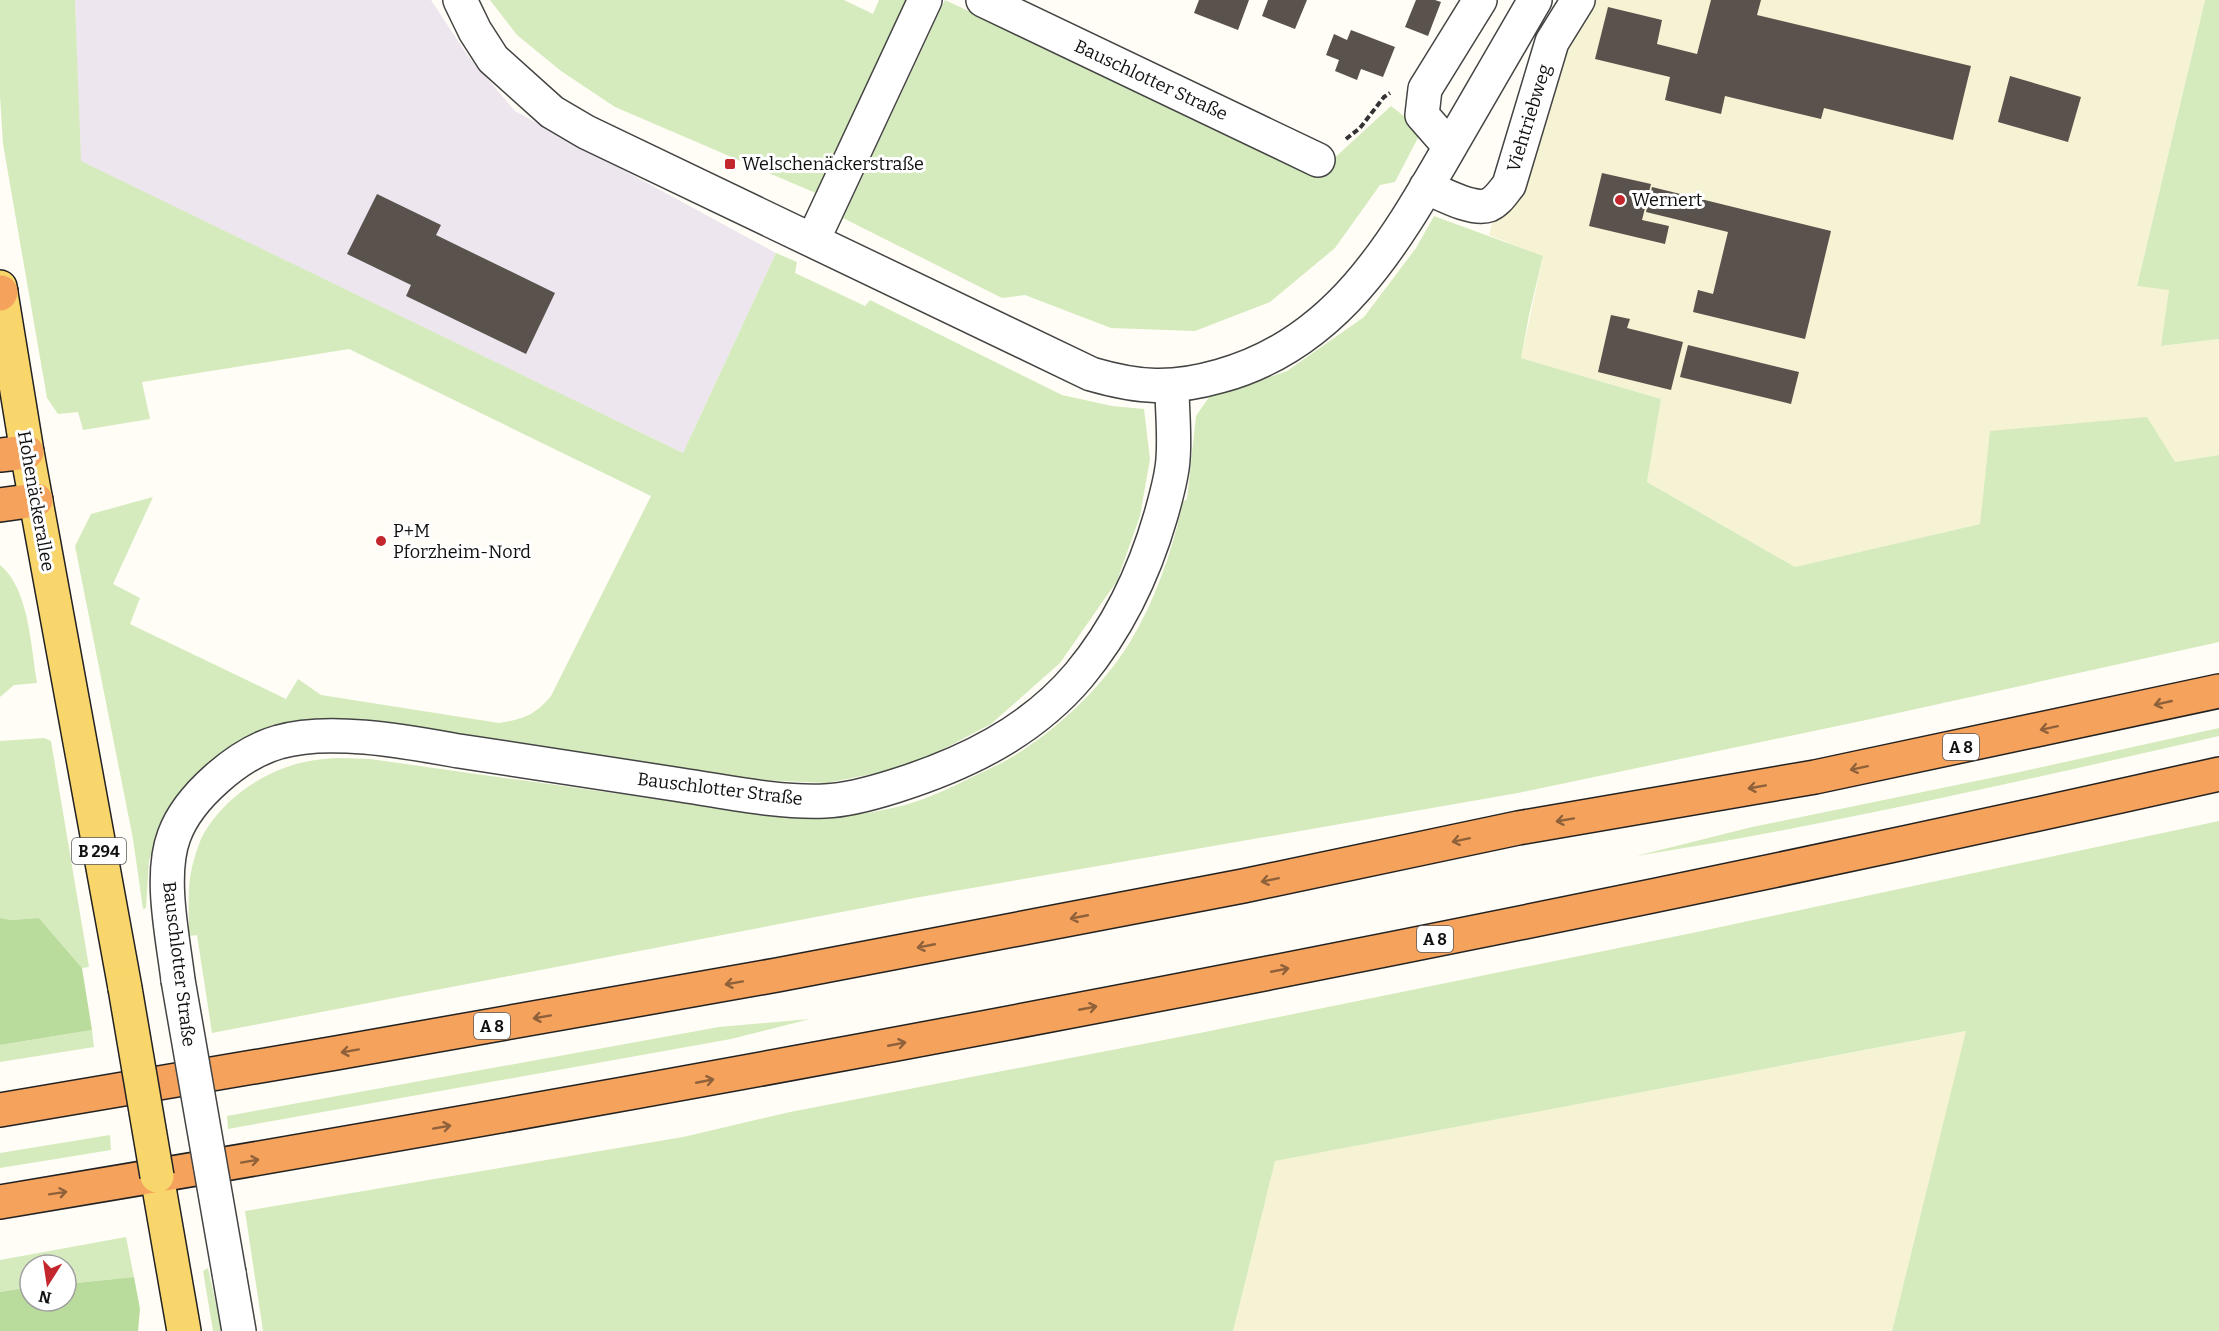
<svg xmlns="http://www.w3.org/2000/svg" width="2219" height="1331" font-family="Bitter,serif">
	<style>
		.industrial { fill: #eee6ef }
		.farmland { fill: #f6f3d4 }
		.green { fill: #d5ebbd }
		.forest { fill: #b9dc9c }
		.building { fill: #5a524d }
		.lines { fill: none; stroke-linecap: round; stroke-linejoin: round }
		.minor-casing { stroke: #444; stroke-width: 36 }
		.major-casing { stroke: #222; stroke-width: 36 }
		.highway-casing { stroke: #222; stroke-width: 36 }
		.path { stroke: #333; stroke-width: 4; stroke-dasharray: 6 3; stroke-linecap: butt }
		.minor { stroke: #fff; stroke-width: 33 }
		.major { stroke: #f9d66b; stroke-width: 33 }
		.highway { stroke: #f5a25d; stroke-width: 33 }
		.minor-bridge-casing { stroke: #444; stroke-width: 36; stroke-linecap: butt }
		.major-bridge-casing { stroke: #222; stroke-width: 36; stroke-linecap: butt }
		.minor-bridge { stroke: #fff; stroke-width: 33 }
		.major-bridge { stroke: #f9d66b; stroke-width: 33 }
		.oneway { stroke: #8e613b }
		.poi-dot { fill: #c4262e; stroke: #fff; stroke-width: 2 }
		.labels { text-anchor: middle; stroke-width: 6; stroke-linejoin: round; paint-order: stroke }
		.shield { fill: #fff; stroke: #585858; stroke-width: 1.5 }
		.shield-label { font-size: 16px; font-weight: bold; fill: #111 }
		.street-label { font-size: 18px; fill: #111; stroke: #fff }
		.poi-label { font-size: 18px; fill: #111; stroke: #fff; text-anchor: start }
	</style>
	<rect width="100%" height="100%" fill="#fffdf5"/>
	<path class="industrial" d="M 75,0 L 431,0 L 468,56 L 515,111 L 776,253 L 683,453 L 80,161 Z"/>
	<path class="farmland" d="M 1579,0 L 2205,0 L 2137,286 L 2170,289 L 2162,346 L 2219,339 L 2219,455 L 2175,462 L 1980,524 L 1795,567 L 1647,482 L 1661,399 L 1521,358 L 1543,257 L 1489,235 L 1498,200 Z
		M 1967,1031 L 1892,1331 L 1233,1331 L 1274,1161 Z"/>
	<path class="green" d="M 0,0 L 75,0 L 81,161 L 683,453 L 776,253 L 797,262 L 795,273 L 865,306 L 870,300 L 1062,395 L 1112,406 L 1144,409 L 1150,459 L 1140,516 L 1117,581 L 1060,663 L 991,724 L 911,766 L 827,783 L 721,778 L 278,729 L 166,820 L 149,860 L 146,908 L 143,909 L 133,839 L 75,546 L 91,514 L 153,497 L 113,584 L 140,598 L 130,624 L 286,699 L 298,679 L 321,695 L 499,723 C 524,719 535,715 551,696 L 651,496 L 349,349 L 142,382 L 150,419 L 83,430 L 78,412 L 58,414 L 47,398 L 3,144 L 0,96 Z
		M 490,0 L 844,0 L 873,14 L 879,0 L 913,0 L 820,195 L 615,107 L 561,71 L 517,35 Z
		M 945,0 L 1317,174 L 1391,106 L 1422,130 L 1395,182 L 1380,185 L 1335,248 L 1270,302 L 1195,331 L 1111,328 L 1025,295 L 1002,298 L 843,218 Z
		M 2205,0 L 2219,0 L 2219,339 L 2161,346 L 2169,290 L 2137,286 Z
		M 1434,216 L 1543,256 L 1529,315 L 1521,358 L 1661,399 L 1647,482 L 1795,567 L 1980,524 L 1990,431 L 2147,417 L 2175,462 L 2219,455 L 2219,642 L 1866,720 L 1518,793 L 920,897 L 212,1033 L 197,935 L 189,936 C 189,913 187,889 192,867 C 195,856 199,842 204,833 C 228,792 278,762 325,759 C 340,757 355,759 370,759 L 769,815 C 808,817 845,818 883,810 C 912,805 938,794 964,781 C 978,774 992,768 1005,761 C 1053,734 1101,689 1130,642 C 1156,599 1172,551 1183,502 L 1187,499 L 1196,416 L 1212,393 L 1222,394 L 1287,371 L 1364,317 L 1416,248 Z
		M 0,565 C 29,588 31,648 37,683 L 14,685 L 0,697 Z
		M 2219,728 L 2219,736 C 2025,780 1832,825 1636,856 L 1752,827 L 2015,773 Z
		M 44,738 L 51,741 L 89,967 L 82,968 L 39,918 L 9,920 L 0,918 L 0,741 Z
		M 2219,821 L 2219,1331 L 1892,1331 L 1966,1031 L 1275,1161 L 1233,1331 L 263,1331 L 245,1211 L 683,1137 L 790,1112 L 1200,1033 L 1697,932 Z
		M 810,1019 L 731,1039 L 228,1129 L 227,1116 L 719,1027 Z
		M 92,1030 L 94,1047 L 0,1062 L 0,1045 Z
		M 110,1135 L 111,1150 L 0,1168 L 0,1153 Z
		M 126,1237 L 134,1277 L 66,1284 L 66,1265 L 30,1265 L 30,1287 L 0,1292 L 0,1260 Z
		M 208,1268 L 222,1331 L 213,1331 L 203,1271 Z"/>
	<path class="forest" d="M 0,918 L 10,920 L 39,918 L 82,968 L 92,1030 L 0,1045 Z
		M 134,1277 L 140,1309 L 138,1331 L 0,1331 L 0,1292 L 30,1287 L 30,1301 L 66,1301 L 66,1284 Z"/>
	<path class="building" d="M 1199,0 L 1249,0 L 1238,30 L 1194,13 Z
		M 1268,0 L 1307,0 L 1295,29 L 1262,16 Z
		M 1416,0 L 1435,0 L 1441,2 L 1428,36 L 1405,27 Z
		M 1711,0 L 1761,0 L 1757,15 L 1971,66 L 1953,140 L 1824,108 L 1821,119 L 1725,96 L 1721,114 L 1665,100 L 1670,77 L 1595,59 L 1608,7 L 1662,20 L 1657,44 L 1697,54 Z
		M 1351,30 L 1395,47 L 1383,77 L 1361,69 L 1357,80 L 1335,71 L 1339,60 L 1326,55 L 1334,34 L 1347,40 Z
		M 2010,76 L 2081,97 L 2068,142 L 1998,122 Z
		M 1602,173 L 1651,184 L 1642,220 L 1669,226 L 1665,244 L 1589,226 Z
		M 1652,187 L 1831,231 L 1805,339 L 1693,312 L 1698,290 L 1713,294 L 1728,232 L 1646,212 Z
		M 377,194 L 441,225 L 436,235 L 555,293 L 526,354 L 406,296 L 411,285 L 347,254 Z
		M 1611,315 L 1630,319 L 1627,328 L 1683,342 L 1671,390 L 1598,372 Z
		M 1688,345 L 1799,372 L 1791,404 L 1680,377 Z"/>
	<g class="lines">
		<defs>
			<path id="minor" d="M 460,0 L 475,31 L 493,59 L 552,112 L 586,132 L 1091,374 C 1139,388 1171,390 1220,376 C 1337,344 1394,244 1451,145 C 1479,97 1507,48 1535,0
				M 983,0 L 1318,160
				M 1450,147 L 1422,115 L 1425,89 L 1480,0
				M 1426,187 C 1442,194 1473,211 1489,205 C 1498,201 1503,192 1509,185 L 1552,42 L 1578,0
				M 813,240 L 925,0
				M 178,980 C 173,938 159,876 174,836 C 188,797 239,753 279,742 C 329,727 408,742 459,751 C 533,763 607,774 681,785 C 728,792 777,803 825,801 C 849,800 873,793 895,786 C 965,764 1031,732 1079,675 C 1118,628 1144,574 1161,515 C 1166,497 1172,477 1173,459 C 1175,435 1172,410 1172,386
				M 229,1273 L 239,1331"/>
			<path id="major" d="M 0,287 L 27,452 L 125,988
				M 157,1176 L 184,1331"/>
			<path id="highway" d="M 0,294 L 1,292
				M 0,455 L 27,452
				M 0,505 L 36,500
				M 0,1110 L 336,1053 L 777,975 L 1243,886 L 1518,828 L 1815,777 L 2219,691
				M 0,1202 C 743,1078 1484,939 2219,774"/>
		</defs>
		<use href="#minor" class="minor-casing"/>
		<use href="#major" class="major-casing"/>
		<use href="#highway" class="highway-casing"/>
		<path class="path" d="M 1346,139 L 1360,128 L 1384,97 L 1390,93"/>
		<use href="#minor" class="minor"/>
		<use href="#major" class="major"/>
		<use href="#highway" class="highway"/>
		<defs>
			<path id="minor-bridge" d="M 178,980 L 229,1273"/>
			<path id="major-bridge" d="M 125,988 L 157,1176"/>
		</defs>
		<use href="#minor-bridge" class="minor-bridge-casing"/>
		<use href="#major-bridge" class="major-bridge-casing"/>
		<use href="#minor-bridge" class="minor-bridge"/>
		<use href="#major-bridge" class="major-bridge"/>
	</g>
	<defs><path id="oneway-shaft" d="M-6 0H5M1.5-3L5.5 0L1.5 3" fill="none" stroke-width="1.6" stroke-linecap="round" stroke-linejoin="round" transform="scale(1.5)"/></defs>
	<g class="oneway">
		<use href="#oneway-shaft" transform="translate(2163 703) rotate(167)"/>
		<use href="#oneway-shaft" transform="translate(2049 728) rotate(168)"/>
		<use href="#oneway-shaft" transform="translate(1859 768) rotate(168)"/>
		<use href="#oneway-shaft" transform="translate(1757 787) rotate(170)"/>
		<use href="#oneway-shaft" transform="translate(1565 820) rotate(170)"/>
		<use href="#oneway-shaft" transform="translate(1461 840) rotate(168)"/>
		<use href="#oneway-shaft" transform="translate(1270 880) rotate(168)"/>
		<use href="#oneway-shaft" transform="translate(1079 917) rotate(169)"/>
		<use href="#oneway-shaft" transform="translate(926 946) rotate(169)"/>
		<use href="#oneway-shaft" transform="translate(1280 970) rotate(-11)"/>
		<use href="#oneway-shaft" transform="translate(734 983) rotate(170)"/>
		<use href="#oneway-shaft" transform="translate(1088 1008) rotate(-11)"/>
		<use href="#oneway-shaft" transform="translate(542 1017) rotate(170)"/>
		<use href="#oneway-shaft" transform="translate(897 1044) rotate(-11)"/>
		<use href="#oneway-shaft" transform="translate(350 1051) rotate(170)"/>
		<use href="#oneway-shaft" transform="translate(705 1081) rotate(-11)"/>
		<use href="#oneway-shaft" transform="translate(442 1127) rotate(-10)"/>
		<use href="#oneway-shaft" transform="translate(250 1161) rotate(-10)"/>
		<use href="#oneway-shaft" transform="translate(58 1193) rotate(-9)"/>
	</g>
	<g class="poi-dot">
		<rect x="724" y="158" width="12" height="12" rx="3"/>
		<circle cx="1620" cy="200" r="6"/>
		<circle cx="381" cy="541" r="6"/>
	</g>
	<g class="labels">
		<g class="shield">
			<rect x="1943" y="734" width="36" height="26" rx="4.5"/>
			<rect x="72" y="838" width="54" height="26" rx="4.5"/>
			<rect x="1417" y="926" width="36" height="26" rx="4.5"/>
			<rect x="474" y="1013" width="36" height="26" rx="4.5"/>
		</g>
		<g class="shield-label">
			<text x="1961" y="753">A 8</text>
			<text x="99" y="857">B 294</text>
			<text x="1435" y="945">A 8</text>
			<text x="492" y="1032">A 8</text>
		</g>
		<g class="street-label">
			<text transform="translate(1151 80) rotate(25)" y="6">Bauschlotter Straße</text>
			<text transform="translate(1529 118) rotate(-73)" y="6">Viehtriebweg</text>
			<text transform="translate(36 501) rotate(80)" y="6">Hohenäckerallee</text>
			<text transform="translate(720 789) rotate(7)" y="6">Bauschlotter Straße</text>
			<text transform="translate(179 964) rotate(83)" y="6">Bauschlotter Straße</text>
		</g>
		<g class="poi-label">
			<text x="742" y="170">Welschenäckerstraße</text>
			<text x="1632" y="206">Wernert</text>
			<text x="393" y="537">P+M<tspan x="393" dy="21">Pforzheim-Nord</tspan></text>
		</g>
	</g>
	<g transform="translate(48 1283) rotate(192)"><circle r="28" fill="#ffffff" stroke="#a0a0a0" stroke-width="1.5"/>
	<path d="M0-4.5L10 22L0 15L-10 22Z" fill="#c4262e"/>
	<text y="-9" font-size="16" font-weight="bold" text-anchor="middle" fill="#111111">N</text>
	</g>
</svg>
